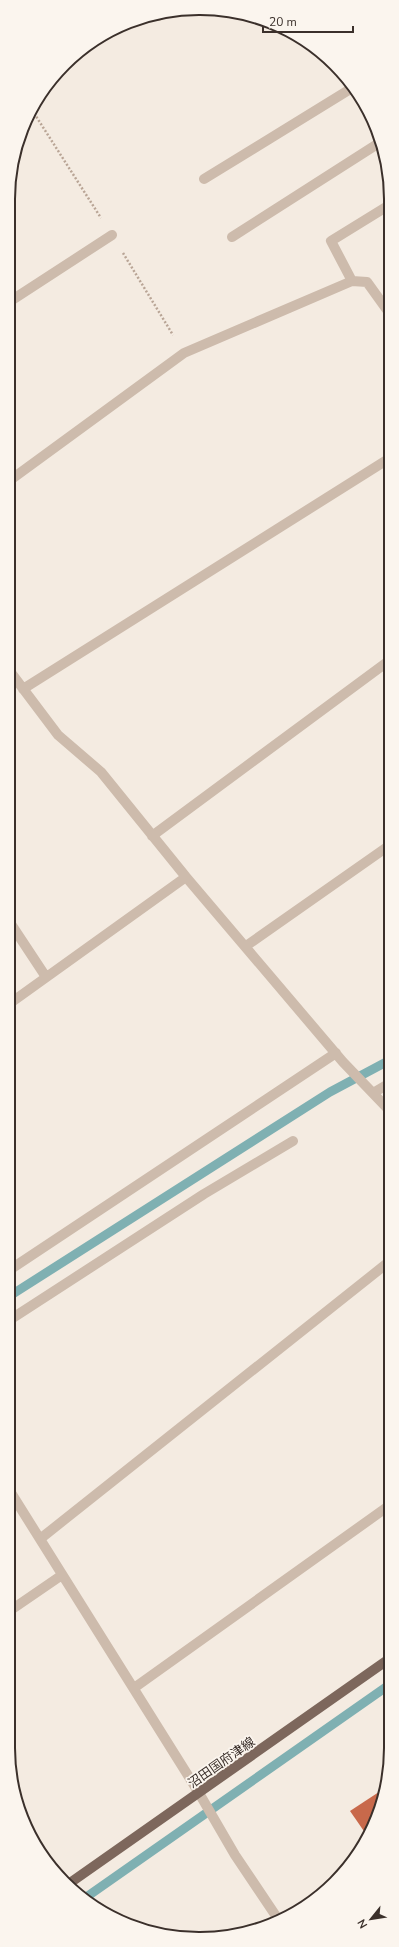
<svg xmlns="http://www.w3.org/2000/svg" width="399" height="1947" font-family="'Nunito Sans','Noto Sans JP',sans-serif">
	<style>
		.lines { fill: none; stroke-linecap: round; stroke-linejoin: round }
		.stream { stroke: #7fb0b2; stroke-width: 9 }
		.building { fill: #c8694b }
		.path { stroke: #b9a596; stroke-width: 2.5; stroke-dasharray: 2 2; stroke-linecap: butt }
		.minor { stroke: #cdbbac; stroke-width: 10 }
		.major { stroke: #7d675c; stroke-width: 10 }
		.labels { text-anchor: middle; stroke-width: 3.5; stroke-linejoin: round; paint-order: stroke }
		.street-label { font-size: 13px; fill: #3b302b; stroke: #fbf5ee }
		.rim { fill: none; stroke: #3b302b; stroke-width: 2 }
	</style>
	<rect width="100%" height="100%" fill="#f4ebe1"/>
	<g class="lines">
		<path class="stream" d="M 8,1297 L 330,1092 L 390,1060
			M 85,1898 L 389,1685"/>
	</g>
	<path class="building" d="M 385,1788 L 371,1832 L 368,1837 L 350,1811 Z"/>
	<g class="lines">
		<path class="path" d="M 32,110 L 101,218
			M 123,253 L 173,335"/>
		<path class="minor" d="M 158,16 L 162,14
			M 204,179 L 352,88
			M 232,237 L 379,143
			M 352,281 L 331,241 L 391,204
			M 9,302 L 112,235
			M 9,481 L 184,353 L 352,281 L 367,282 L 390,314
			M 9,670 L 58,735 L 101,772 L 186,877 L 343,1062 L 390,1111
			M 23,689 L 390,458
			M 152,836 L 390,660
			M 9,921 L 46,977
			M 246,946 L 390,845
			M 9,1004 L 186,877
			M 373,1093 L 390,1083
			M 8,1271 L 336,1053
			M 8,1321 L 204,1194 L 293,1141
			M 8,1488 L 199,1793 L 235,1855 L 278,1919
			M 40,1539 L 390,1261
			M 8,1612 L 62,1575
			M 134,1688 L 390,1505"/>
		<path class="major" d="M 67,1885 L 389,1659"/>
	</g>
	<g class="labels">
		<g class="street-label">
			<text transform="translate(221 1762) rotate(-35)" y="5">沼田国府津線</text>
		</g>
	</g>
	<path d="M0 0H399V1947H0ZM199 15H200A184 184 0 0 1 384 199V1748A184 184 0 0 1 200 1932H199A184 184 0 0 1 15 1748V199A184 184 0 0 1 199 15Z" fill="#fbf5ee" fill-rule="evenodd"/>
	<path class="rim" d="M199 15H200A184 184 0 0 1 384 199V1748A184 184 0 0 1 200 1932H199A184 184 0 0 1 15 1748V199A184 184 0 0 1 199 15Z"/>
	<g transform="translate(371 1919) rotate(240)" stroke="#fbf5ee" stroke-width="3" paint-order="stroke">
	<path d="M0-3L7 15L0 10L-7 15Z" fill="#3b302b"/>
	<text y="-6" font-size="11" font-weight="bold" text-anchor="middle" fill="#3b302b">N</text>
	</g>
	<path d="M263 26v6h90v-6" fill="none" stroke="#3b302b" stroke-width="2"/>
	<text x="269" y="26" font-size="12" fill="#3b302b" stroke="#fbf5ee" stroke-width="3" paint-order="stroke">20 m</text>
</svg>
